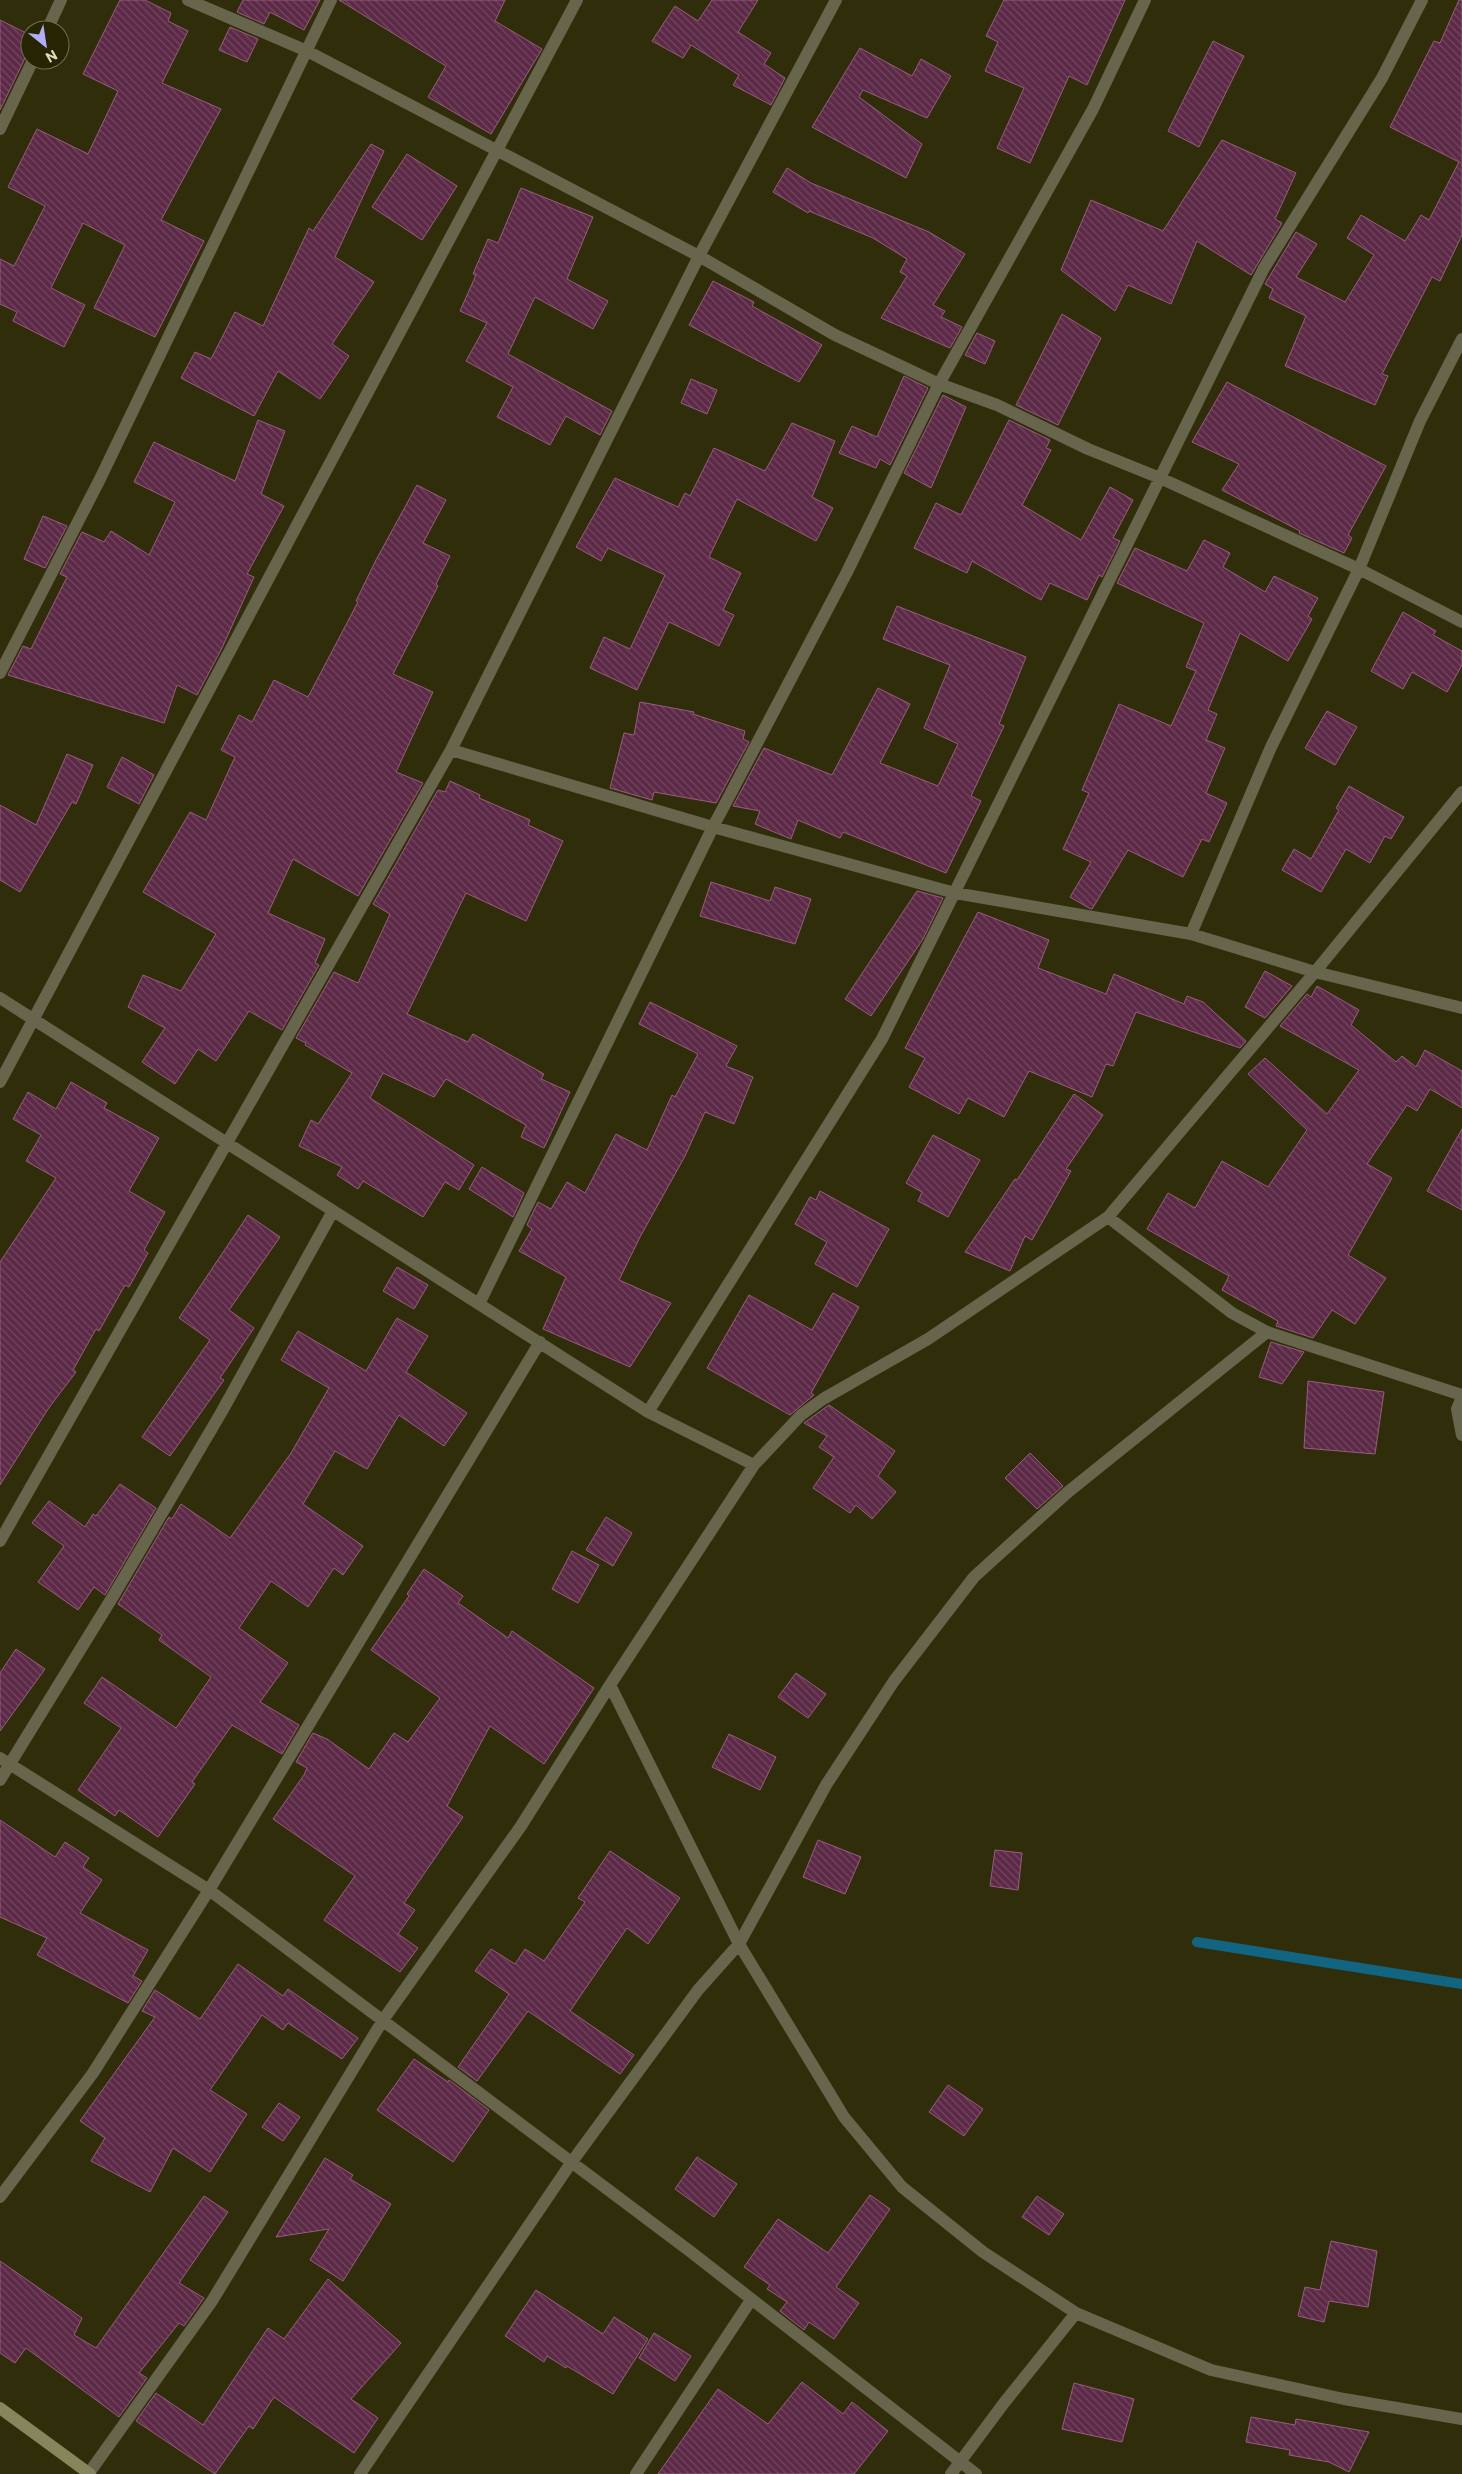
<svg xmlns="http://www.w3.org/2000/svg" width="1462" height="2474" font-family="Commissioner,sans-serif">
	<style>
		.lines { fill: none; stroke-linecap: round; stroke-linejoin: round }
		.stream { stroke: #116580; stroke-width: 10 }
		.building { fill: url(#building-back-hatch); stroke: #975d7e }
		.street { stroke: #67654b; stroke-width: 12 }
		.secondary { stroke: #87855b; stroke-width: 12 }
	</style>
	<defs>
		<pattern id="building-back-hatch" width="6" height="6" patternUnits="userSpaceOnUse" patternTransform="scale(1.25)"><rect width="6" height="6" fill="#5c2947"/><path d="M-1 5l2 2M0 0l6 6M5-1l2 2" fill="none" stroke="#734760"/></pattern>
	</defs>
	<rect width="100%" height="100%" fill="#302e0a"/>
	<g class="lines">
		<path class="stream" d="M 1197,1942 L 1462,1984"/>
	</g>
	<path class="building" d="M 120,0 L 145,0 L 171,13 L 168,21 L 188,31 L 162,83 L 221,109 L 161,220 L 204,241 L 155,337 L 94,308 L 125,245 L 83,223 L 51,288 L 85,305 L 64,347 L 13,321 L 17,312 L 0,304 L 0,259 L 14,266 L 45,206 L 8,187 L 37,129 L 88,154 L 118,91 L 83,74 Z
		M 243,0 L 320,0 L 304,30 L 270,12 L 264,24 L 237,12 Z
		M 339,0 L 505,0 L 495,21 L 542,49 L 491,134 L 428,97 L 446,66 Z
		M 712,0 L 758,0 L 738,32 L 771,53 L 764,64 L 785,78 L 771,105 L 733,85 L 739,75 L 691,45 L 683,58 L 652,41 L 675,6 L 698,21 Z
		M 1004,0 L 1125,0 L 1087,85 L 1069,76 L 1030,163 L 997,148 L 1024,88 L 985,71 L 998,42 L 986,36 Z
		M 1459,0 L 1462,0 L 1462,235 L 1440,281 L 1432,277 L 1382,374 L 1388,376 L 1375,405 L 1285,366 L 1306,316 L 1269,298 L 1273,289 L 1265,284 L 1296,232 L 1317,244 L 1296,277 L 1345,302 L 1374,255 L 1347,238 L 1361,215 L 1405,241 L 1421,215 L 1429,220 L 1459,162 L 1390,127 L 1434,41 L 1440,43 Z
		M 0,20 L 30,35 L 30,53 L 26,56 L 0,110 Z
		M 230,27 L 258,39 L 247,62 L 219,50 Z
		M 1213,41 L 1244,56 L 1199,147 L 1168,131 Z
		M 860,48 L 912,76 L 921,59 L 951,76 L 927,118 L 863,90 L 859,97 L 922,144 L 906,178 L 812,127 Z
		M 1222,140 L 1296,173 L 1275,219 L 1282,223 L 1251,275 L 1197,241 L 1171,304 L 1128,285 L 1115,311 L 1061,270 L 1091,200 L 1163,231 Z
		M 371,144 L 384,151 L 335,257 L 374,282 L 332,344 L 349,356 L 320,399 L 278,371 L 254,416 L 181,378 L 195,352 L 211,359 L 235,312 L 263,326 L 309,228 L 313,231 Z
		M 407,154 L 457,186 L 422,240 L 372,207 Z
		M 787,168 L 811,183 L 929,232 L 965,254 L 933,305 L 945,311 L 941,317 L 962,327 L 950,348 L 881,318 L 907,276 L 900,272 L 907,259 L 873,238 L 809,211 L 808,213 L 773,192 Z
		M 521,188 L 593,217 L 567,279 L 608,301 L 593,329 L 535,297 L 508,354 L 612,411 L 600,435 L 566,416 L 550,445 L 497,417 L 513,387 L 466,361 L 487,323 L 460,311 L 476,275 L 473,274 L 488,239 L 498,243 Z
		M 713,281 L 754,302 L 752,306 L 822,345 L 799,382 L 689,325 Z
		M 1062,314 L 1101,338 L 1058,425 L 1016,405 Z
		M 977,333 L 995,341 L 985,364 L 965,355 Z
		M 904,376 L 928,388 L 890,465 L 880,459 L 876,468 L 839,453 L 852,426 L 877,437 Z
		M 691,379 L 717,390 L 707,414 L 681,403 Z
		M 1227,382 L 1386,466 L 1348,535 L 1352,538 L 1344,553 L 1299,533 L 1300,531 L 1222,490 L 1239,464 L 1192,442 Z
		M 943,395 L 966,407 L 931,488 L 904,473 Z
		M 258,420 L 285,431 L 261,494 L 284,506 L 247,574 L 254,577 L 222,648 L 197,695 L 177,685 L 164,723 L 8,675 L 23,646 L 31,649 L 67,577 L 60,574 L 82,532 L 104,542 L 111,531 L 149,555 L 175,502 L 134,482 L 154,442 L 235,481 Z
		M 1009,420 L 1050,440 L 1046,448 L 1051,450 L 1022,505 L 1081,540 L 1110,487 L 1133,500 L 1113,538 L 1120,541 L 1102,577 L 1099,575 L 1087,600 L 1050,583 L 1041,600 L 972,561 L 967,573 L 914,548 L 936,503 L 961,515 Z
		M 792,423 L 835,441 L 812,497 L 833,508 L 816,541 L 737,499 L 709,557 L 741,573 L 723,610 L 734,615 L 719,646 L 669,622 L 637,690 L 590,668 L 604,637 L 630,649 L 665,575 L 608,548 L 601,561 L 576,547 L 615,478 L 678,507 L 685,493 L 690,496 L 714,448 L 765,471 Z
		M 417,485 L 446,500 L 423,543 L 450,556 L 436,584 L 438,586 L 393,674 L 433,692 L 396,772 L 423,783 L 358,896 L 293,859 L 268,913 L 325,939 L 315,963 L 319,965 L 282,1030 L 249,1011 L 216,1061 L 198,1049 L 175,1084 L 142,1062 L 165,1028 L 128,1007 L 143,975 L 181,991 L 216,934 L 143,892 L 190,812 L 206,820 L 235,757 L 221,750 L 239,715 L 252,722 L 274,680 L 308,697 L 358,602 L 356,601 L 376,560 Z
		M 43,516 L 67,526 L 45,568 L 24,559 Z
		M 1204,540 L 1230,553 L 1223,567 L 1265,592 L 1274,576 L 1318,598 L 1308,616 L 1312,619 L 1288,661 L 1240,633 L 1208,710 L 1217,714 L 1206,740 L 1225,748 L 1206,793 L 1227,803 L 1209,842 L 1202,839 L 1183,877 L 1128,850 L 1092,909 L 1089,908 L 1070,897 L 1091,862 L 1063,849 L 1089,793 L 1082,790 L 1119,704 L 1171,726 L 1196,671 L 1186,667 L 1204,623 L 1117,583 L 1135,548 L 1187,571 Z
		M 897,606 L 1026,657 L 999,724 L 1004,726 L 971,796 L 981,801 L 946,873 L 843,832 L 840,838 L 798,820 L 791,839 L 755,824 L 760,811 L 733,806 L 764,748 L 832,775 L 878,688 L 910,704 L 880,763 L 938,786 L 958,744 L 924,728 L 950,665 L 883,639 Z
		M 1403,612 L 1436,631 L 1433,635 L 1462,651 L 1462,665 L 1447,692 L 1412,672 L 1403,689 L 1371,671 Z
		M 640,702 L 694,712 L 693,714 L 745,731 L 743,739 L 749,742 L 716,803 L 654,792 L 652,800 L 610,788 L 624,733 L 634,735 Z
		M 1327,711 L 1357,727 L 1335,765 L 1305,748 Z
		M 67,754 L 93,765 L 76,804 L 72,802 L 20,892 L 0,880 L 0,805 L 36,825 Z
		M 122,757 L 154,775 L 139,804 L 107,787 Z
		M 450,781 L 480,795 L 479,798 L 530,820 L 528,825 L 563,841 L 526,921 L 466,893 L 407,1014 L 468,1042 L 473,1034 L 544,1074 L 541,1079 L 570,1092 L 544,1148 L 521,1137 L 526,1125 L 446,1079 L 434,1097 L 383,1073 L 370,1098 L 474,1165 L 459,1190 L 445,1182 L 423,1217 L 363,1181 L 358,1189 L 337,1175 L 342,1167 L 299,1146 L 311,1120 L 318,1124 L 352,1073 L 305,1045 L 306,1043 L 296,1038 L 334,972 L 358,983 L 390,914 L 373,904 L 438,790 L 445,792 Z
		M 1349,786 L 1404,817 L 1391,839 L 1385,836 L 1370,863 L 1346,849 L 1321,892 L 1282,870 L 1294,849 L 1311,859 L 1339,810 L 1336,808 Z
		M 711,882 L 770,901 L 775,887 L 811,899 L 795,944 L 700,916 Z
		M 917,891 L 943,898 L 923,939 L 871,1016 L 845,999 Z
		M 978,912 L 1049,940 L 1038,968 L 1106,994 L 1114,974 L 1184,1004 L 1187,996 L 1203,1002 L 1246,1041 L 1240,1048 L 1136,1012 L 1113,1066 L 1106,1064 L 1092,1097 L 1029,1071 L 1004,1117 L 968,1098 L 959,1114 L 909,1087 L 925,1058 L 905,1048 Z
		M 1265,971 L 1292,986 L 1265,1018 L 1245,1007 Z
		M 1317,986 L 1359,1010 L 1351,1025 L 1396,1062 L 1402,1056 L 1416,1067 L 1425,1050 L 1462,1071 L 1462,1108 L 1430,1089 L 1417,1111 L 1407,1105 L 1367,1164 L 1392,1178 L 1348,1255 L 1386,1278 L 1355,1324 L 1332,1310 L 1313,1338 L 1276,1326 L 1278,1321 L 1222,1290 L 1229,1276 L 1147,1229 L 1168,1193 L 1195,1208 L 1222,1161 L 1268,1187 L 1307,1130 L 1248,1074 L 1265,1058 L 1327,1114 L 1359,1070 L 1280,1026 L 1307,994 L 1311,997 Z
		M 650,1002 L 737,1046 L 726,1066 L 753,1077 L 734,1124 L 705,1112 L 685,1156 L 640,1237 L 619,1280 L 671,1303 L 630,1367 L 543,1329 L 566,1277 L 519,1251 L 532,1229 L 527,1225 L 538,1202 L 551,1209 L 567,1182 L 585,1193 L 616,1134 L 647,1150 L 672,1095 L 675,1097 L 698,1054 L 639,1024 Z
		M 71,1082 L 107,1103 L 104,1108 L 159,1138 L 129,1191 L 165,1212 L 144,1250 L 148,1253 L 129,1287 L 125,1285 L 99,1331 L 96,1329 L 73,1370 L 76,1372 L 48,1409 L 0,1485 L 0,1262 L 56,1178 L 26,1161 L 41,1135 L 13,1119 L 28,1092 L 56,1109 Z
		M 1074,1094 L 1103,1115 L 1066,1169 L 1071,1171 L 1032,1240 L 1025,1236 L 1010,1271 L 965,1252 L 1015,1179 L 1017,1180 Z
		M 1462,1129 L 1462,1210 L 1427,1191 Z
		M 933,1135 L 980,1160 L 948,1217 L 918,1201 L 922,1192 L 906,1183 Z
		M 482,1167 L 524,1193 L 513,1217 L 469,1189 Z
		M 820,1191 L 889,1229 L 857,1287 L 815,1264 L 827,1242 L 795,1224 L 810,1197 L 816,1200 Z
		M 248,1215 L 280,1237 L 229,1310 L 254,1328 L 220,1378 L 224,1380 L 170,1456 L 142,1437 L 210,1340 L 179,1318 Z
		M 397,1267 L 428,1285 L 414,1309 L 383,1291 Z
		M 833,1293 L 859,1307 L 811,1393 L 814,1395 L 790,1415 L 707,1368 L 749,1295 L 812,1330 Z
		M 397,1318 L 428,1336 L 406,1372 L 467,1413 L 444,1446 L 399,1415 L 367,1469 L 335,1451 L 303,1504 L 363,1546 L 343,1575 L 334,1568 L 308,1607 L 271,1581 L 239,1628 L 288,1663 L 260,1702 L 299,1725 L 282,1754 L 232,1725 L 192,1782 L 195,1784 L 158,1837 L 119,1810 L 115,1816 L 78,1790 L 121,1728 L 84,1703 L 102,1677 L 176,1728 L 211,1677 L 159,1640 L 162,1635 L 118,1604 L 169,1517 L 172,1519 L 181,1504 L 230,1538 L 291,1453 L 329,1388 L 281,1360 L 298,1331 L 366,1371 Z
		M 1271,1342 L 1304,1352 L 1282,1384 L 1259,1377 Z
		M 1308,1381 L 1384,1392 L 1375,1454 L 1304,1448 Z
		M 829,1405 L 895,1451 L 878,1476 L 896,1492 L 872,1519 L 856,1505 L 850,1513 L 813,1488 L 834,1457 L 819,1447 L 827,1436 L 804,1423 Z
		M 1030,1453 L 1063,1486 L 1037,1509 L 1005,1478 Z
		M 120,1484 L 156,1508 L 105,1595 L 94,1587 L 78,1610 L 38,1582 L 64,1546 L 32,1523 L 49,1501 L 85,1527 L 93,1514 L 96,1516 Z
		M 606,1517 L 632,1533 L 613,1566 L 586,1550 Z
		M 572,1551 L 599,1565 L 578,1603 L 552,1589 Z
		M 424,1569 L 463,1596 L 458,1603 L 508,1638 L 512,1631 L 594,1688 L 544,1764 L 490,1726 L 447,1806 L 463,1817 L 404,1903 L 415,1910 L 398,1934 L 418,1948 L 400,1972 L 324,1920 L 355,1876 L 273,1819 L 304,1775 L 307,1768 L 296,1762 L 313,1733 L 327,1739 L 369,1769 L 394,1733 L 408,1742 L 440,1698 L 371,1650 L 409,1596 L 407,1594 Z
		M 16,1649 L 45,1669 L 0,1731 L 0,1673 Z
		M 796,1673 L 826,1694 L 808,1718 L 778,1697 Z
		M 729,1734 L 776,1757 L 760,1790 L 712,1767 Z
		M 0,1820 L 55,1857 L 65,1842 L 89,1858 L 83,1867 L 102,1880 L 80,1913 L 148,1950 L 133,1976 L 142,1981 L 128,2003 L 37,1955 L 47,1938 L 0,1917 Z
		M 818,1840 L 861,1857 L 845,1894 L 803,1877 Z
		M 995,1850 L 1022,1853 L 1018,1890 L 990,1886 Z
		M 610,1851 L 680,1898 L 648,1944 L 627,1928 L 570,2011 L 634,2055 L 620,2074 L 528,2011 L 477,2081 L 458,2067 L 509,1994 L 475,1971 L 491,1949 L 515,1964 L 525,1949 L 544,1961 L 585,1902 L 578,1898 Z
		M 238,1964 L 283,1996 L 288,1989 L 358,2038 L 342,2059 L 288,2023 L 283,2030 L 262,2015 L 210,2090 L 247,2114 L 210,2172 L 173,2148 L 150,2192 L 91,2161 L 105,2138 L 80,2121 L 155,2017 L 142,2011 L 155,1990 L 200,2019 Z
		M 414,2059 L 448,2082 L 449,2080 L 489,2110 L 453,2162 L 377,2110 Z
		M 948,2085 L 983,2109 L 964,2136 L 929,2112 Z
		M 279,2103 L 300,2117 L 283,2141 L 262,2127 Z
		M 697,2157 L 737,2184 L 714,2217 L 675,2189 Z
		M 325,2158 L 353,2175 L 350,2179 L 391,2204 L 343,2281 L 310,2260 L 329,2229 L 276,2237 Z
		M 870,2195 L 890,2209 L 836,2287 L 859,2303 L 834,2339 L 809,2322 L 804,2330 L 780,2311 L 787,2302 L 767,2289 L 770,2285 L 744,2267 L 778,2219 L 828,2253 Z
		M 204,2196 L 228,2212 L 179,2283 L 204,2298 L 184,2326 L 179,2323 L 139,2373 L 147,2378 L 119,2417 L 26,2348 L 15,2363 L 0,2353 L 0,2261 L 82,2318 L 74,2335 L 96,2348 Z
		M 1037,2196 L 1064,2214 L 1049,2235 L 1022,2217 Z
		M 1331,2241 L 1377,2251 L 1368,2307 L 1329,2301 L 1324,2322 L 1298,2316 L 1305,2287 L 1320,2290 Z
		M 328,2279 L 401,2343 L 351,2399 L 378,2418 L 354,2453 L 274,2397 L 253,2429 L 249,2426 L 215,2474 L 136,2421 L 156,2393 L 203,2425 L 268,2328 L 284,2339 Z
		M 536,2290 L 603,2334 L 614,2317 L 648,2339 L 613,2394 L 567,2366 L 566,2368 L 547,2356 L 544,2362 L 505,2336 Z
		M 654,2333 L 691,2356 L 675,2381 L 639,2358 Z
		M 802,2382 L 843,2414 L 852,2402 L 888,2431 L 854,2474 L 658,2474 L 718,2389 L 768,2424 Z
		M 1074,2383 L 1134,2399 L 1122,2442 L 1062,2429 Z
		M 1251,2417 L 1295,2425 L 1296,2419 L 1369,2432 L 1349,2472 L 1329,2462 L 1289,2455 L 1290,2450 L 1246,2442 Z"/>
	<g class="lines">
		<path class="street" d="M 188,0 L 307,51 L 699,256 L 835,335 L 939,384 L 997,405 L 1088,449 L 1160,478 L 1359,569 L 1462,622
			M 47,30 L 61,0
			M 0,129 L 33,60
			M 0,673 L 99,481 L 331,0
			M 451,750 L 713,827 L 955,893 L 1191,934 L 1315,972 L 1462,1008
			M 1191,934 L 1271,747 L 1359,569 L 1420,421 L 1462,339
			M 0,998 L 648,1412 L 754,1465
			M 0,1082 L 577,0
			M 1108,1217 L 1232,1313 L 1267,1332 L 1462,1395
			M 479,1304 L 713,827 L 847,572 L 939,384 L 1093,109 L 1145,0
			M 1462,1397 L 1457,1409 L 1462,1435
			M 648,1412 L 882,1039 L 1264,268 L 1382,78 L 1422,0
			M 0,1541 L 451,750 L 699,256 L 836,0
			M 610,1685 L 739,1944 L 844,2117 L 902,2187 L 983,2252 L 1076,2313 L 1211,2370 L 1344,2399 L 1462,2419
			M 0,1758 L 209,1890 L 691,2252 L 976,2474
			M 0,1780 L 112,1598 L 221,1413 L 333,1211
			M 0,2197 L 93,2073 L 209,1890 L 540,1342
			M 89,2473 L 212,2301 L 383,2020 L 521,1826 L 610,1685 L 754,1465 L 801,1415 L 823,1399 L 928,1339 L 1108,1217 L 1315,972 L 1462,792
			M 360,2474 L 571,2163 L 698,1990 L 739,1944 L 826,1785 L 894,1681 L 974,1577 L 1068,1492 L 1267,1332
			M 636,2474 L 751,2300
			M 951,2474 L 1004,2403 L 1076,2313"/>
		<path class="secondary" d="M 0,2408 L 90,2474"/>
	</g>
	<g transform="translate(45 45) rotate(150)"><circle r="24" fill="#262401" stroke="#6f6e4b"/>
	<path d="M0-4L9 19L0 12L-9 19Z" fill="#b1adfa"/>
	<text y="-8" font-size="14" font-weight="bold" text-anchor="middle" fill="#dddcbb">N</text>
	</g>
</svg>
